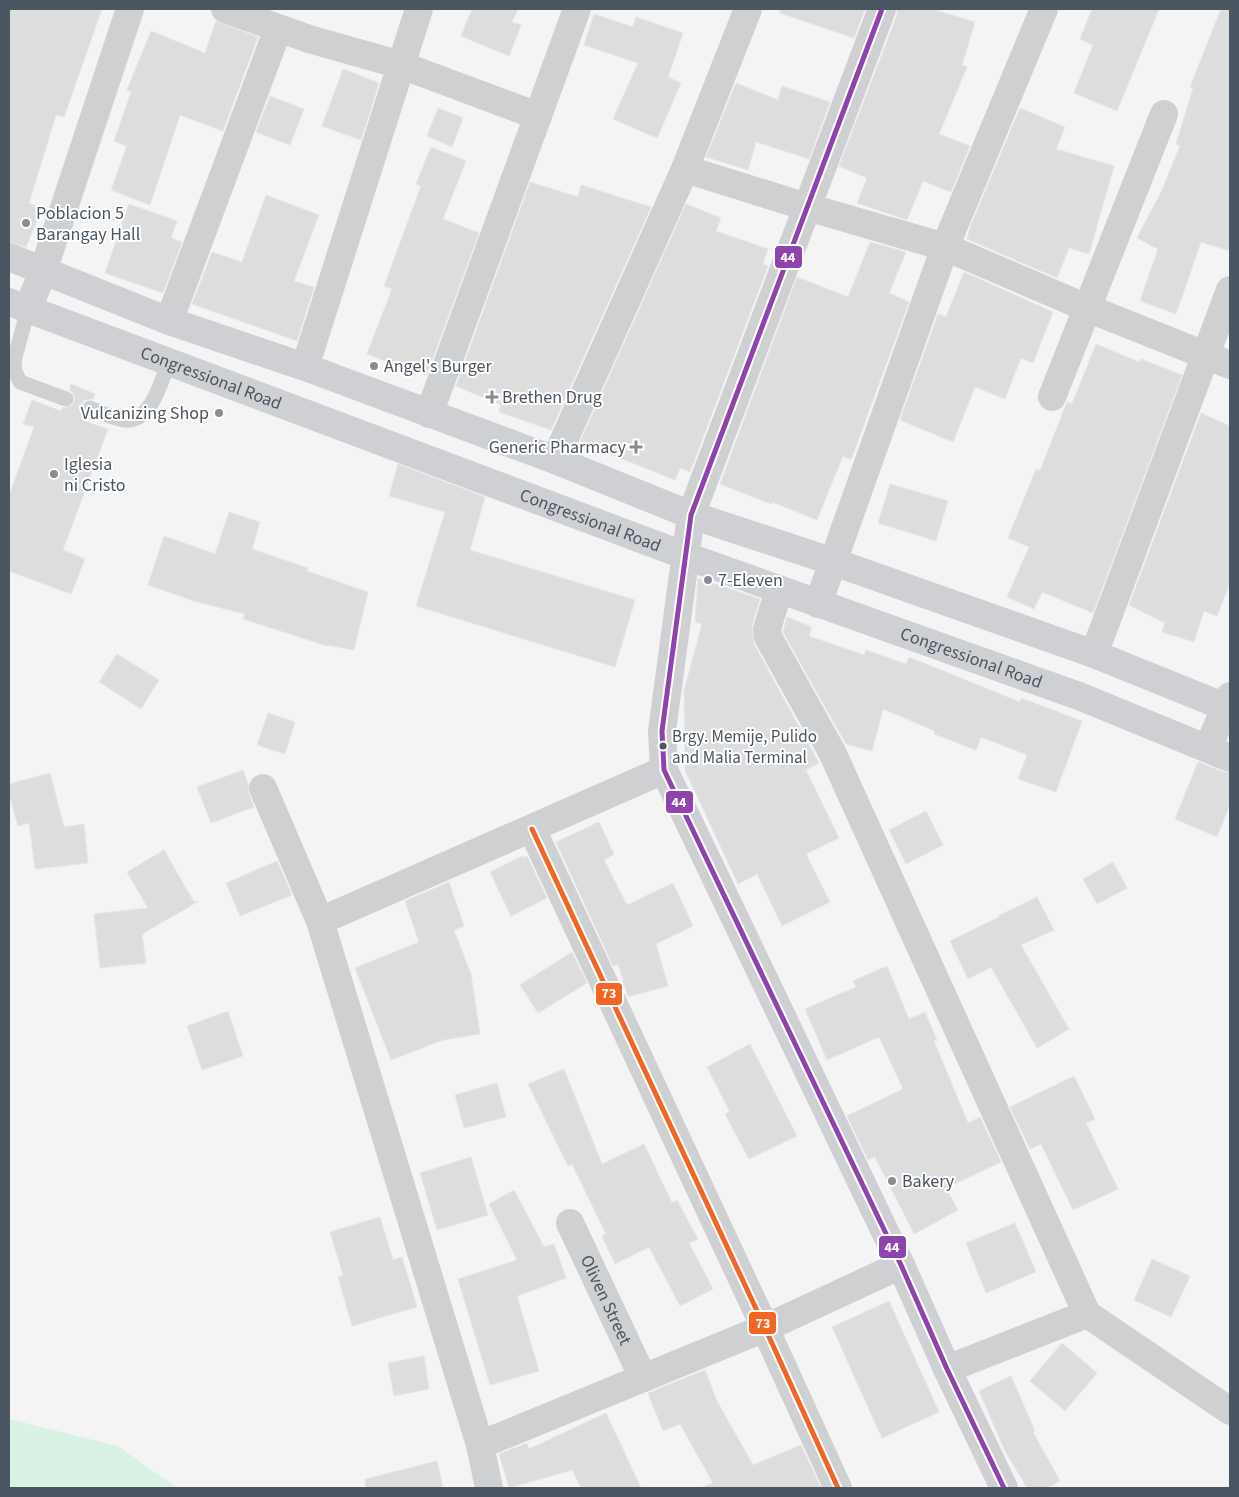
<svg xmlns="http://www.w3.org/2000/svg" width="1239" height="1497" font-family="'Source Sans 3',sans-serif">
	<style>
		.green { fill: #d9f2e3 }
		.building { fill: #ddddde; stroke: #e5e6e7 }
		.lines { fill: none; stroke-linecap: round; stroke-linejoin: round }
		.lane { stroke: #ced0d2; stroke-width: 15 }
		.street { stroke: #ced0d2; stroke-width: 28 }
		.secondary { stroke: #ced0d4; stroke-width: 28 }
		.bus-1-casing { stroke: #fff; stroke-width: 9 }
		.bus-2-casing { stroke: #fff; stroke-width: 9 }
		.bus-1 { stroke: #8e44ad; stroke-width: 5 }
		.bus-2 { stroke: #f26522; stroke-width: 5 }
		.poi-dot { fill: #868d94; stroke: #fff; stroke-width: 2 }
		.bus-dot { fill: #4a5661; stroke: #fff; stroke-width: 2 }
		.labels { text-anchor: middle; stroke-width: 4; stroke-linejoin: round; paint-order: stroke }
		.bus-label { font-size: 17px; fill: #4a5661; stroke: #fff; text-anchor: start }
		.poi-label { font-size: 18px; fill: #4a5661; stroke: #fff; text-anchor: start }
		.street-label { font-size: 18px; fill: #4a5661; stroke: #fff }
		.line-badge { stroke: #fff; stroke-width: 2 }
		.badge-label { font-size: 14px; text-anchor: middle; font-weight: bold; fill: #fff }
	</style>
	<rect width="100%" height="100%" fill="#f4f4f4"/>
	<path class="green" d="M 9,1419 L 118,1446 L 177,1488 L 9,1488 Z"/>
	<path class="building" d="M 9,9 L 102,9 L 64,117 L 56,115 L 29,203 L 42,208 L 26,247 L 9,242 Z
		M 472,9 L 518,9 L 512,22 L 521,25 L 509,56 L 461,36 Z
		M 780,9 L 865,9 L 854,38 L 780,13 Z
		M 897,9 L 932,9 L 975,22 L 962,65 L 967,67 L 939,134 L 970,146 L 951,192 L 923,181 L 907,220 L 857,203 L 867,178 L 839,166 L 897,15 Z
		M 1092,9 L 1159,9 L 1117,111 L 1074,93 L 1093,45 L 1080,39 Z
		M 1221,9 L 1230,9 L 1230,251 L 1201,242 L 1176,314 L 1140,301 L 1158,249 L 1137,238 L 1162,190 L 1180,146 L 1176,144 L 1193,88 L 1190,87 Z
		M 594,14 L 633,27 L 636,17 L 683,33 L 668,77 L 681,83 L 657,138 L 613,119 L 638,63 L 584,45 Z
		M 216,21 L 258,37 L 223,131 L 180,115 L 150,205 L 111,190 L 127,146 L 114,141 L 131,92 L 127,90 L 151,31 L 205,53 Z
		M 343,69 L 379,83 L 361,140 L 322,126 Z
		M 736,83 L 778,100 L 782,86 L 830,102 L 809,159 L 756,142 L 748,170 L 706,157 Z
		M 270,96 L 304,109 L 290,145 L 256,132 Z
		M 438,108 L 463,118 L 452,147 L 427,136 Z
		M 1020,108 L 1065,127 L 1056,149 L 1114,166 L 1089,254 L 1069,248 L 1057,278 L 967,239 L 971,225 Z
		M 431,147 L 466,161 L 443,219 L 479,233 L 427,374 L 409,366 L 408,370 L 367,354 L 392,289 L 384,286 L 421,186 L 416,184 Z
		M 530,182 L 578,197 L 581,185 L 651,207 L 551,430 L 499,412 L 501,405 L 456,386 Z
		M 266,195 L 319,215 L 294,281 L 314,287 L 297,341 L 192,304 L 212,252 L 242,262 Z
		M 129,204 L 177,221 L 171,238 L 182,242 L 163,293 L 105,273 Z
		M 686,204 L 721,218 L 716,231 L 768,249 L 763,264 L 768,266 L 690,472 L 680,468 L 675,480 L 580,442 Z
		M 870,242 L 906,252 L 889,293 L 909,302 L 851,460 L 843,456 L 817,520 L 772,502 L 771,504 L 720,484 L 797,277 L 848,297 Z
		M 964,272 L 1053,312 L 1033,363 L 1021,358 L 1005,399 L 975,387 L 953,442 L 900,420 L 938,314 L 946,317 Z
		M 1096,344 L 1139,362 L 1141,359 L 1182,375 L 1093,613 L 1042,592 L 1034,609 L 1007,597 L 1029,547 L 1008,538 L 1036,469 L 1040,471 L 1067,402 L 1072,404 Z
		M 71,384 L 95,394 L 93,399 L 85,400 L 81,405 L 82,413 L 86,417 L 84,421 L 108,429 L 63,550 L 85,559 L 71,594 L 9,571 L 9,496 L 34,427 L 23,424 L 32,400 L 61,411 L 62,408 L 72,406 L 75,398 L 73,393 L 69,390 Z
		M 1201,413 L 1230,426 L 1230,583 L 1217,616 L 1204,611 L 1194,642 L 1162,632 L 1165,623 L 1129,605 Z
		M 398,464 L 485,497 L 470,550 L 635,600 L 615,667 L 416,606 L 445,512 L 389,496 Z
		M 890,484 L 948,501 L 936,541 L 878,523 Z
		M 229,512 L 260,522 L 252,549 L 308,568 L 307,571 L 368,592 L 354,650 L 327,645 L 327,646 L 243,619 L 245,614 L 194,601 L 148,585 L 164,536 L 215,554 Z
		M 698,578 L 760,599 L 752,625 L 754,644 L 819,763 L 806,770 L 839,838 L 806,854 L 830,902 L 782,926 L 757,874 L 738,884 L 685,770 L 684,691 L 702,624 L 695,622 Z
		M 787,617 L 812,627 L 809,636 L 864,655 L 866,650 L 906,664 L 909,657 L 1020,702 L 1021,698 L 1082,721 L 1056,792 L 1018,779 L 1027,755 L 981,737 L 976,750 L 934,734 L 935,731 L 883,709 L 872,751 L 846,744 L 783,632 Z
		M 117,654 L 159,680 L 141,709 L 99,682 Z
		M 268,713 L 295,722 L 285,754 L 257,745 Z
		M 1198,762 L 1224,772 L 1230,773 L 1230,804 L 1217,837 L 1175,819 Z
		M 243,770 L 248,784 L 249,794 L 254,807 L 211,823 L 197,787 Z
		M 50,773 L 64,827 L 84,824 L 88,863 L 35,869 L 29,823 L 18,826 L 9,794 L 9,784 Z
		M 926,811 L 943,845 L 906,864 L 889,830 Z
		M 599,822 L 614,854 L 604,860 L 627,905 L 673,883 L 693,926 L 656,944 L 668,986 L 628,997 L 618,964 L 613,966 L 556,842 Z
		M 164,850 L 194,902 L 199,901 L 142,934 L 146,963 L 100,968 L 94,914 L 148,908 L 127,872 Z
		M 522,856 L 523,858 L 527,856 L 547,898 L 511,916 L 490,872 Z
		M 277,861 L 292,895 L 240,916 L 226,883 Z
		M 1113,862 L 1127,888 L 1097,904 L 1083,879 Z
		M 449,882 L 464,926 L 454,930 L 471,974 L 480,1034 L 443,1040 L 391,1060 L 355,968 L 419,942 L 405,901 Z
		M 1037,897 L 1054,930 L 1021,945 L 1069,1029 L 1037,1048 L 991,967 L 968,979 L 950,941 L 999,917 L 998,916 Z
		M 572,952 L 587,983 L 538,1013 L 520,985 Z
		M 887,966 L 909,1019 L 925,1012 L 937,1040 L 934,1041 L 968,1123 L 980,1117 L 1001,1162 L 946,1188 L 958,1210 L 914,1234 L 875,1157 L 868,1160 L 847,1116 L 903,1089 L 879,1037 L 827,1060 L 805,1009 L 856,987 L 853,981 Z
		M 228,1011 L 243,1056 L 202,1070 L 187,1026 Z
		M 750,1044 L 797,1136 L 749,1159 L 725,1114 L 730,1112 L 707,1067 Z
		M 564,1069 L 602,1164 L 644,1144 L 672,1203 L 677,1200 L 698,1239 L 689,1243 L 713,1289 L 680,1306 L 649,1247 L 615,1264 L 602,1236 L 606,1234 L 572,1164 L 568,1166 L 528,1084 Z
		M 1074,1076 L 1095,1119 L 1086,1123 L 1118,1189 L 1073,1210 L 1041,1144 L 1030,1149 L 1010,1107 Z
		M 497,1083 L 506,1117 L 464,1128 L 455,1095 Z
		M 471,1157 L 488,1215 L 437,1230 L 420,1173 Z
		M 514,1190 L 544,1247 L 554,1244 L 566,1278 L 517,1296 L 539,1371 L 490,1385 L 458,1279 L 517,1260 L 489,1204 Z
		M 380,1217 L 393,1260 L 402,1257 L 417,1307 L 352,1326 L 338,1277 L 343,1275 L 330,1232 Z
		M 1015,1223 L 1036,1272 L 986,1293 L 966,1243 Z
		M 1152,1259 L 1190,1276 L 1171,1317 L 1134,1300 Z
		M 889,1301 L 939,1412 L 882,1438 L 832,1327 Z
		M 1062,1343 L 1097,1373 L 1065,1411 L 1030,1381 Z
		M 424,1356 L 429,1389 L 394,1396 L 388,1363 Z
		M 705,1370 L 717,1401 L 753,1465 L 801,1445 L 821,1488 L 701,1488 L 713,1483 L 680,1424 L 663,1431 L 648,1393 Z
		M 1011,1376 L 1035,1431 L 1033,1432 L 1060,1481 L 1047,1488 L 1027,1488 L 1005,1451 L 979,1391 Z
		M 606,1413 L 641,1488 L 581,1488 L 572,1470 L 509,1488 L 499,1454 L 527,1443 L 529,1449 Z
		M 437,1461 L 443,1488 L 366,1488 L 365,1479 Z"/>
	<g class="lines">
		<path class="lane" d="M 28,309 L 14,361 L 15,371 L 20,382 L 66,399
			M 90,408 C 100,412 112,418 124,420 C 151,423 161,382 169,362"/>
		<g class="street">
			<path d="M 225,9 L 309,39 L 401,65 L 538,116"/>
			<path d="M 685,169 L 807,207 L 945,247 L 1087,308 L 1230,365"/>
			<path d="M 28,309 L 43,271 L 130,9"/>
			<path d="M 169,321 L 278,29"/>
			<path d="M 305,367 L 419,9"/>
			<path d="M 1052,397 L 1164,114"/>
			<path d="M 429,414 L 577,9"/>
			<path d="M 555,460 L 685,169 L 748,9"/>
			<path d="M 691,515 L 882,9"/>
			<path d="M 779,590 L 767,629 L 768,637 L 832,752 L 1087,1314 L 1230,1411"/>
			<path d="M 818,604 L 945,247 L 1044,9"/>
			<path d="M 1094,654 L 1230,290"/>
			<path d="M 1208,748 L 1230,696"/>
			<path d="M 263,788 L 320,921 L 480,1445 L 489,1488"/>
			<path d="M 532,829 L 765,1328 L 838,1488"/>
			<path d="M 320,921 L 664,770"/>
			<path id="s1" d="M 570,1223 L 643,1378"/>
			<path d="M 947,1369 L 1087,1314"/>
			<path d="M 480,1445 L 765,1328 L 901,1265"/>
		</g>
		<g class="secondary">
			<path d="M 9,257 L 169,321 L 305,367 L 555,460 L 691,515 L 834,562 L 1094,654 L 1230,709"/>
			<path id="s2" d="M 9,302 L 686,556 L 1079,696 L 1230,758"/>
			<path d="M 691,515 L 662,731 L 664,770 L 901,1265 L 947,1369 L 1004,1488"/>
		</g>
		<defs>
			<path id="bus-1" d="M 882,9 L 691,515 L 662,731 L 664,770 L 901,1265 L 947,1369 L 1004,1488"/>
			<path id="bus-2" d="M 532,829 L 765,1328 L 838,1488"/>
		</defs>
		<use href="#bus-1" class="bus-1-casing"/>
		<use href="#bus-2" class="bus-2-casing"/>
		<use href="#bus-1" class="bus-1"/>
		<use href="#bus-2" class="bus-2"/>
	</g>
	<g class="poi-dot">
		<circle cx="26" cy="223" r="5"/>
		<circle cx="374" cy="366" r="5"/>
		<path d="M489.5 389.5h5v5h5v5h-5v5h-5v-5h-5v-5h5z"/>
		<circle cx="219" cy="413" r="5"/>
		<path d="M633.5 439.5h5v5h5v5h-5v5h-5v-5h-5v-5h5z"/>
		<circle cx="54" cy="474" r="5"/>
		<circle cx="708" cy="580" r="5"/>
		<circle cx="892" cy="1181" r="5"/>
	</g>
	<circle class="bus-dot" cx="663" cy="746" r="4.5"/>
	<g class="labels">
		<g class="bus-label">
			<text x="672" y="742">Brgy. Memije, Pulido<tspan x="672" dy="21">and Malia Terminal</tspan></text>
		</g>
		<g class="poi-label">
			<text x="36" y="219">Poblacion 5<tspan x="36" dy="21">Barangay Hall</tspan></text>
			<text x="384" y="372">Angel's Burger</text>
			<text x="502" y="403">Brethen Drug</text>
			<text x="209" y="419" text-anchor="end">Vulcanizing Shop</text>
			<text x="626" y="453" text-anchor="end">Generic Pharmacy</text>
			<text x="64" y="470">Iglesia<tspan x="64" dy="21">ni Cristo</tspan></text>
			<text x="718" y="586">7-Eleven</text>
			<text x="902" y="1187">Bakery</text>
		</g>
		<g class="street-label">
			<text dy="6" stroke="none"><textPath href="#s2" startOffset="216">Congressional Road</textPath></text>
			<text dy="6" stroke="none"><textPath href="#s2" startOffset="621">Congressional Road</textPath></text>
			<text dy="6" stroke="none"><textPath href="#s2" startOffset="1026">Congressional Road</textPath></text>
			<text dy="6" stroke="none"><textPath href="#s1" startOffset="85">Oliven Street</textPath></text>
		</g>
	</g>
	<g class="line-badge">
		<rect x="774" y="245" width="29" height="24" rx="5" fill="#8e44ad"/>
		<rect x="665" y="790" width="29" height="24" rx="5" fill="#8e44ad"/>
		<rect x="595" y="982" width="28" height="24" rx="5" fill="#f26522"/>
		<rect x="878" y="1235" width="29" height="24" rx="5" fill="#8e44ad"/>
		<rect x="748" y="1311" width="29" height="24" rx="5" fill="#f26522"/>
	</g>
	<g class="badge-label">
		<text x="788" y="262">44</text>
		<text x="679" y="807">44</text>
		<text x="609" y="998">73</text>
		<text x="892" y="1252">44</text>
		<text x="763" y="1328">73</text>
	</g>
	<rect width="1239" height="1497" fill="none" stroke="#4a5661" stroke-width="20"/>
</svg>
